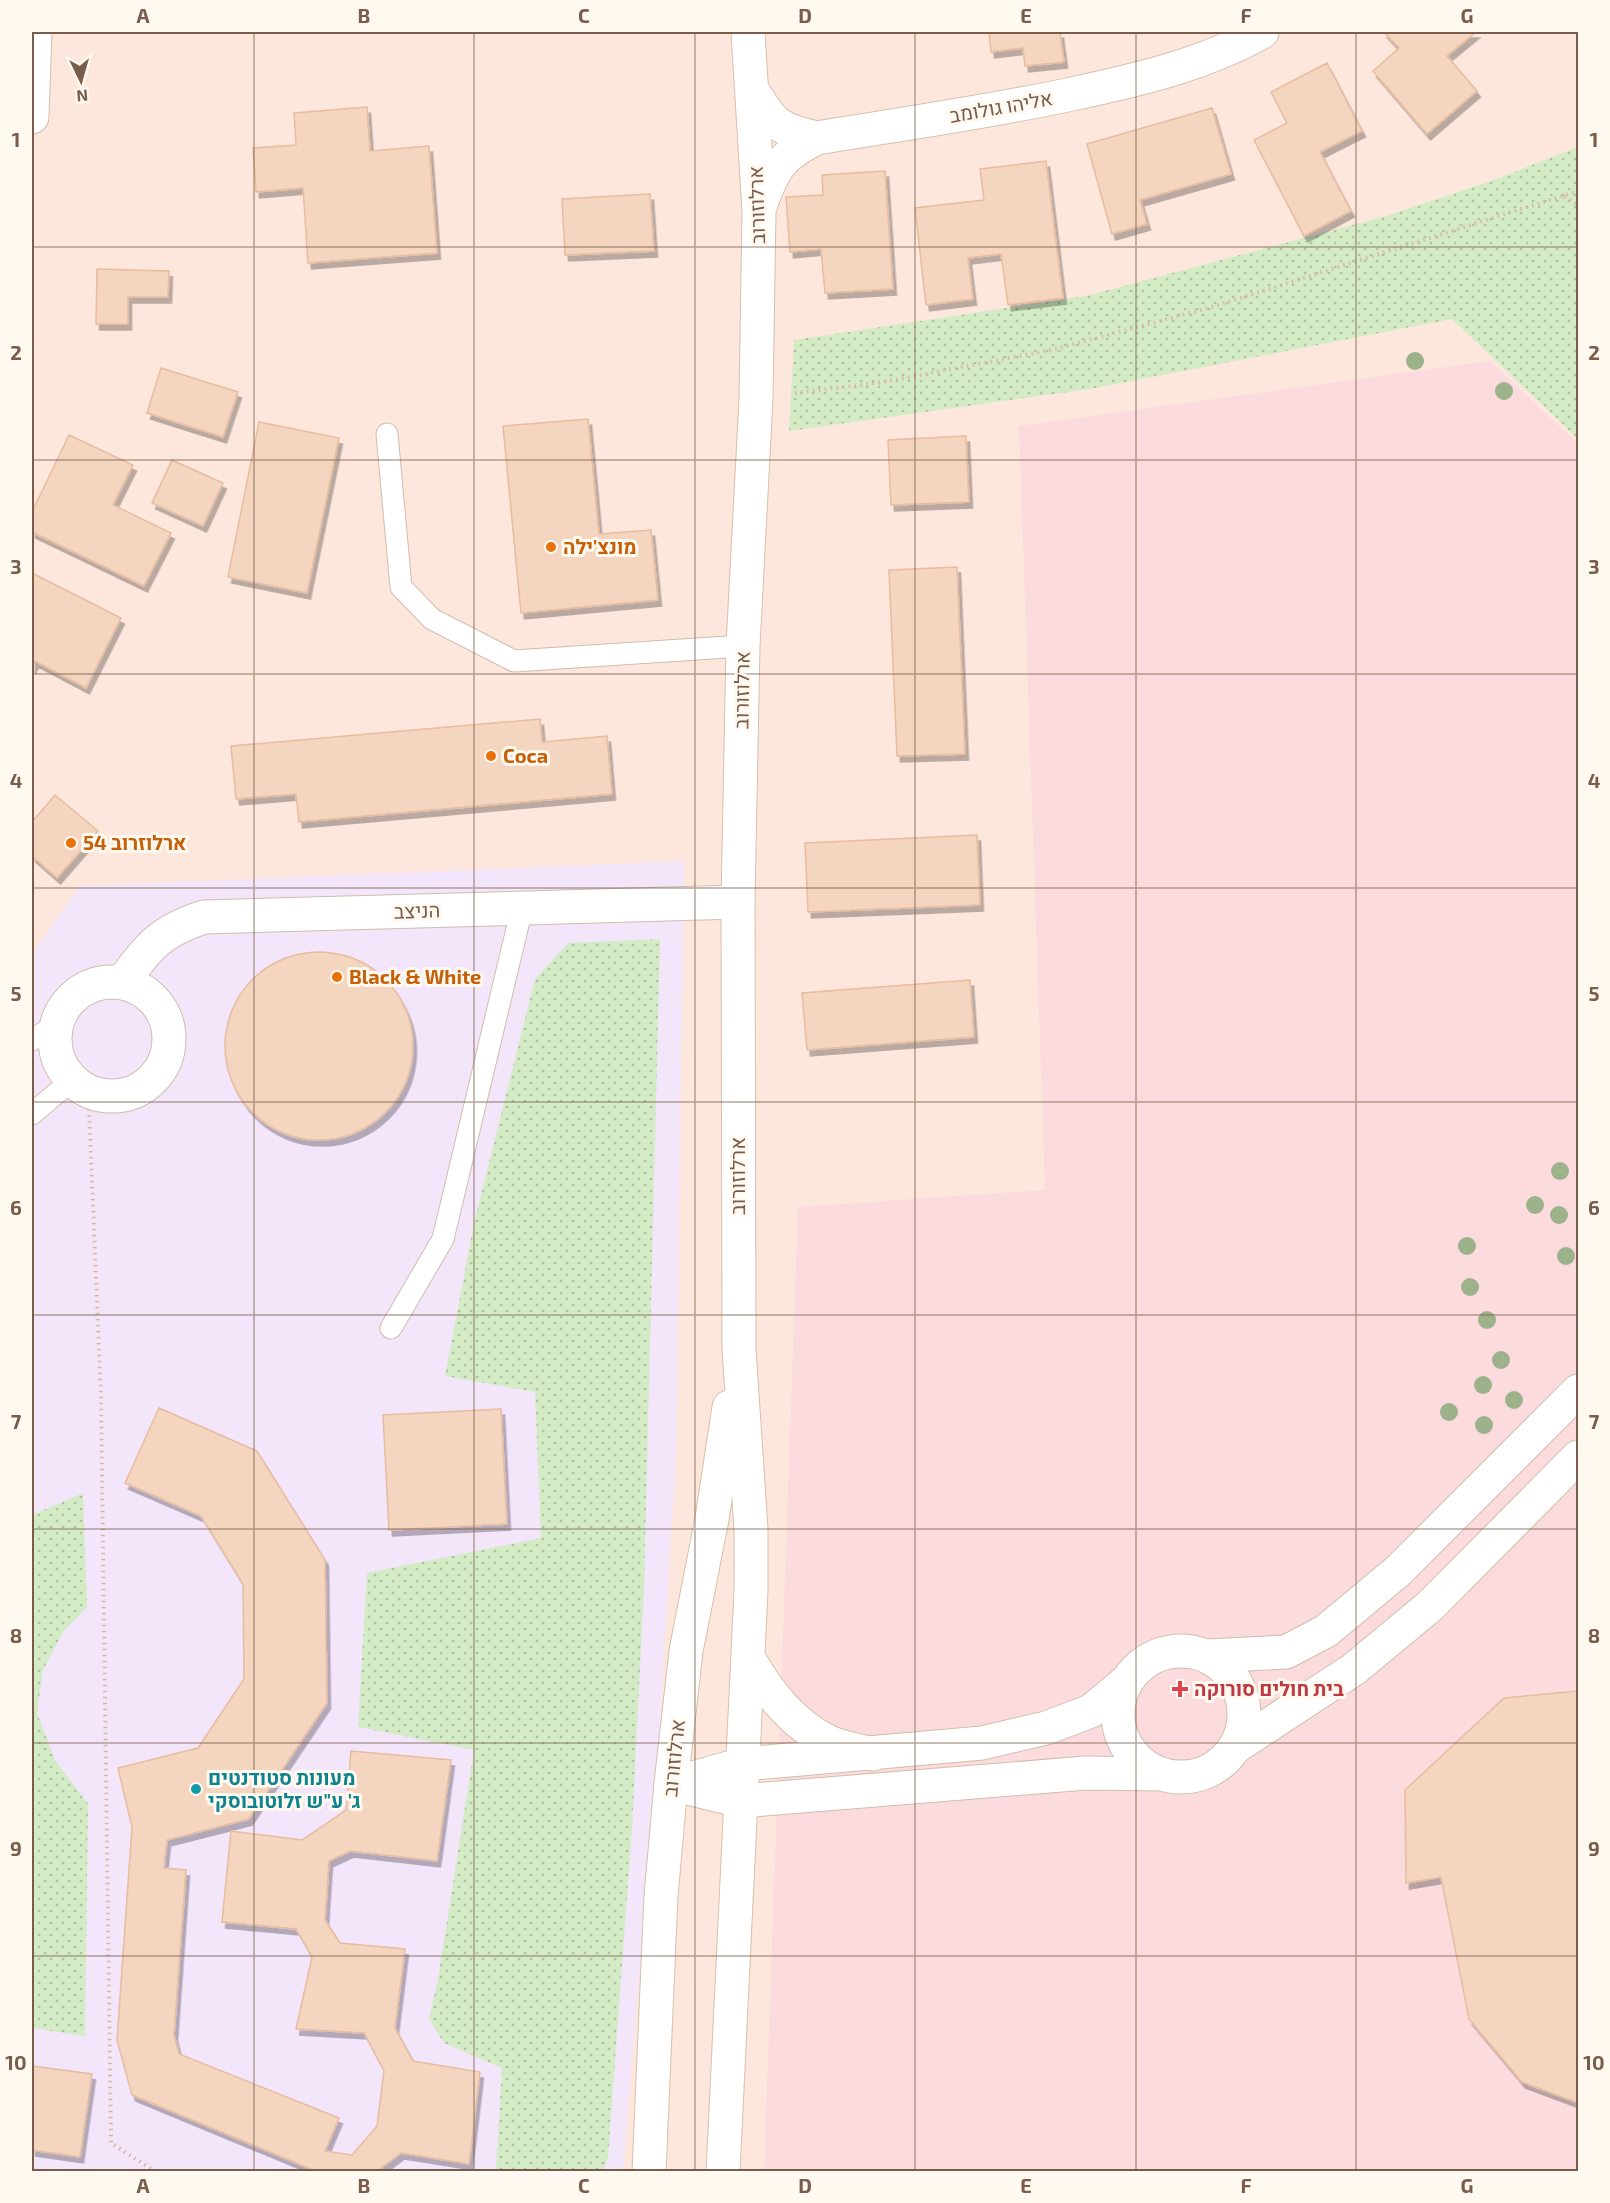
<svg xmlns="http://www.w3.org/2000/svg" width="1610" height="2203" font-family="'Exo 2',Heebo,sans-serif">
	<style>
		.commercial { fill: #fde7dc }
		.education { fill: #f3e5fa }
		.medical { fill: #fbdbde }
		.park { fill: url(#park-dots) }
		.building { fill: #f4d5bf; stroke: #e7bc9f; stroke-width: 1.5; filter: url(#shadow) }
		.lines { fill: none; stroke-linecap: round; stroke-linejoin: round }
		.lane-casing { stroke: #d0bead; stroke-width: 23 }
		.street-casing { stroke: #d0bead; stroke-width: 35 }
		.secondary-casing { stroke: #d6c0ad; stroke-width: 35 }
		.path { stroke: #d9b8a1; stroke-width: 4; stroke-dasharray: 1.5 4.5; stroke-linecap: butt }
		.lane { stroke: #fff; stroke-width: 21 }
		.street { stroke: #fff; stroke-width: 33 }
		.secondary { stroke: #fff; stroke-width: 33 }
		.tree { fill: #9db18b }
		.grid { fill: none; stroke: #795c4b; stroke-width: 1.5; stroke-opacity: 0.55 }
		.food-dot { fill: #e8710a; stroke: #fff9ef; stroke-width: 2 }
		.health-dot { fill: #e0444e; stroke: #fff9ef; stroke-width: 2 }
		.culture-dot { fill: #0f9aa8; stroke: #fff9ef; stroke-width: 2 }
		.labels { text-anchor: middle; stroke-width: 6; stroke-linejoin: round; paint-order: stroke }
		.street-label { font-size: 20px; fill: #795c4b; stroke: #fff9ef }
		.food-label { font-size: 20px; font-weight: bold; fill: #c56008; stroke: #fff9ef; text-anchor: start }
		.health-label { font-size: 20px; font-weight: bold; fill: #be3a42; stroke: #fff9ef; text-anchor: start }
		.culture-label { font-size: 20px; font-weight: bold; fill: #0d838f; stroke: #fff9ef; text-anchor: start }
		.neatline { fill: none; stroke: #795c4b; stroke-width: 2 }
		.grid-label { font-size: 20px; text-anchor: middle; font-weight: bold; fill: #795c4b }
	</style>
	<defs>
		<pattern id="park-dots" width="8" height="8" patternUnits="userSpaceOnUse" patternTransform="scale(1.5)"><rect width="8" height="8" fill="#d4ecc6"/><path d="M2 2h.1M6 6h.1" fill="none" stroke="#b1c2a3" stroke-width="1.8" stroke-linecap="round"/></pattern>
		<filter id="shadow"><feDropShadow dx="3.5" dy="6" stdDeviation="0" flood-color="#0004"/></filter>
	</defs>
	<rect width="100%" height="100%" fill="#fdf6e8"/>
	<path class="commercial" d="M 32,32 L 1578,32 L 1578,2171 L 32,2171 Z"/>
	<path class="education" d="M 684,861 L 676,1453 L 660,1723 L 623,2171 L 32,2172 L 32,955 L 79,886 Z"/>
	<path class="medical" d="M 1490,361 L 1578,444 L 1578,2171 L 764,2172 L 798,1207 L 1045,1190 L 1019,426 Z"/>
	<path class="park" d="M 1578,147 L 1578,439 L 1452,319 L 1090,389 L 789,431 L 794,340 L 1086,296 L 1386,216 L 1491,181 Z
		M 660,939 L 644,1588 L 632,1828 L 608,2157 L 603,2171 L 496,2171 L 502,2068 L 444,2043 L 429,2019 L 438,1979 L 474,1750 L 358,1727 L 367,1573 L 541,1538 L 535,1392 L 445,1376 L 474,1223 L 535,979 L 568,943 Z
		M 83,1493 L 87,1607 L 63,1632 L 43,1670 L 37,1713 L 55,1760 L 88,1804 L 85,2036 L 32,2028 L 32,1515 Z"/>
	<path class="building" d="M 989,32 L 1060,32 L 1064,62 L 1025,66 L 1023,48 L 991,52 Z
		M 1384,32 L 1476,32 L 1447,56 L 1477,91 L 1427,134 L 1373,71 L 1399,48 Z
		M 1327,63 L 1362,131 L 1320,152 L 1351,211 L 1304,236 L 1254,140 L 1287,123 L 1271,92 Z
		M 367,107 L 370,151 L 429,146 L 437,253 L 308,263 L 303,188 L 256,192 L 253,148 L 296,145 L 294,113 Z
		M 1212,108 L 1231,174 L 1140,200 L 1147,224 L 1112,234 L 1087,144 Z
		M 1046,161 L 1063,298 L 1008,305 L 1001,254 L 968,258 L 973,299 L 926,305 L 915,208 L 984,200 L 980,169 Z
		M 885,171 L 893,289 L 825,293 L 821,249 L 790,252 L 786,197 L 823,195 L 822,175 Z
		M 650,194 L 654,251 L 565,255 L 562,199 Z
		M 97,269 L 169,271 L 168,297 L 128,297 L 128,324 L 96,324 Z
		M 161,368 L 238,392 L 223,437 L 147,413 Z
		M 588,419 L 599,534 L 651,530 L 658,600 L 521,613 L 503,426 Z
		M 259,422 L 339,438 L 307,593 L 228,577 Z
		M 69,435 L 133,465 L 113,505 L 171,533 L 144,586 L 32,532 L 32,512 Z
		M 966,436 L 969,502 L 891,505 L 888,440 Z
		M 172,460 L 223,483 L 203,526 L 152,503 Z
		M 957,567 L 965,754 L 897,756 L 889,570 Z
		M 32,573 L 121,618 L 86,688 L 35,661 L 32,668 Z
		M 540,719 L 542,742 L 607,736 L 612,794 L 299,822 L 296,794 L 236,799 L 231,746 Z
		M 55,795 L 98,831 L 57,878 L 32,856 L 32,822 Z
		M 977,835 L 980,905 L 808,912 L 805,843 Z
		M225 1046a94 94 0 1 1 188 0a94 94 0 1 1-188 0Z
		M 970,980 L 974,1037 L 807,1050 L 802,993 Z
		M 159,1408 L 257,1451 L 325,1560 L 327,1703 L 249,1819 L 167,1840 L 164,1868 L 186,1870 L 174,2035 L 179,2054 L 339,2118 L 325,2151 L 352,2155 L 377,2126 L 384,2071 L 364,2033 L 296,2029 L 312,1957 L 296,1929 L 222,1922 L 231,1831 L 302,1840 L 346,1810 L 351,1751 L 451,1760 L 437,1861 L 350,1851 L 329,1861 L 325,1920 L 340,1943 L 405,1949 L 395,2028 L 413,2061 L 480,2072 L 469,2164 L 401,2153 L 376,2172 L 318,2172 L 132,2095 L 117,2040 L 132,1827 L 118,1768 L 198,1748 L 244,1679 L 243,1584 L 201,1516 L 125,1483 Z
		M 501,1409 L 507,1524 L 389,1530 L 383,1415 Z
		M 1578,1691 L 1578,2103 L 1522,2082 L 1469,2019 L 1441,1877 L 1406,1883 L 1405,1790 L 1504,1698 Z
		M 32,2066 L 92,2074 L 80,2157 L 32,2150 Z"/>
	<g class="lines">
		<defs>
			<path id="lane" d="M 387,434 L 401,587 L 432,619 L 514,661 L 743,646
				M 32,1040 L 56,1025
				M 32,1114 L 72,1080
				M 391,1328 L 443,1239 L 522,908"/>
			<path id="street" d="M 32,117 L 35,32
				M55 1039a57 57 0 1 1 114 0a57 57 0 1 1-114 0Z
				M 122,983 C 148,947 160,931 204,917 L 738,902
				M1118 1714a63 63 0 1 1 126 0a63 63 0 1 1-126 0Z
				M 1207,1656 L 1286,1652 L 1326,1631 L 1398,1571 L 1578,1391
				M 1234,1748 L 1354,1669 L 1430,1606 L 1578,1457
				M 675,1783 L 743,1764 L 982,1743 L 1046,1728 L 1091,1711 L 1127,1681
				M 671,1784 L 741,1801 L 1086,1773 L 1162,1774"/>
			<path id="secondary" d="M 752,89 C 772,123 778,130 817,138 C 902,124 988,112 1072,94 C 1137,80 1203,65 1262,32
				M 761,204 C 774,167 782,155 817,138
				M 749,1659 C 769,1693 792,1724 829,1742 C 842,1748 859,1750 873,1754
				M 649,2172 L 661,1896 L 671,1784 L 686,1651 L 712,1519 L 729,1407
				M 723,2172 L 751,1591 L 751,1529 L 739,1349 L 738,902 L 743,646 L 756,399 L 759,211 L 748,32"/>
		</defs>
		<use href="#lane" class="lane-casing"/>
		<use href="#street" class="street-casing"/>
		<use href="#secondary" class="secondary-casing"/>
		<path class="path" d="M 1564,197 L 1578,205
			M 795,393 L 884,382 L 1056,349 L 1212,307 L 1578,191
			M 89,1109 L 101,1397 L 111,2143 L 156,2172"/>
		<use href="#lane" class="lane"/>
		<use href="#street" class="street"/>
		<use href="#secondary" class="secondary"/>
	</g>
	<g class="tree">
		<circle cx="1415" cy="361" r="9"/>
		<circle cx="1504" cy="391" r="9"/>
		<circle cx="1560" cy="1171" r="9"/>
		<circle cx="1535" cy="1205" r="9"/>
		<circle cx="1559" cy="1215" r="9"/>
		<circle cx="1467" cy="1246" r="9"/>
		<circle cx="1566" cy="1256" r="9"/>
		<circle cx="1470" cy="1287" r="9"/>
		<circle cx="1487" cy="1320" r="9"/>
		<circle cx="1501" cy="1360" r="9"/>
		<circle cx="1483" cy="1385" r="9"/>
		<circle cx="1514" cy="1400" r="9"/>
		<circle cx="1449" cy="1412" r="9"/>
		<circle cx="1484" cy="1425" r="9"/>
	</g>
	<path class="grid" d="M 254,32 L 254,2172M 474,32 L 474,2172M 695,32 L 695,2172M 915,32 L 915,2172M 1136,32 L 1136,2172M 1356,32 L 1356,2172M 32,247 L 1578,247M 32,460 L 1578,460M 32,674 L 1578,674M 32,888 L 1578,888M 32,1102 L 1578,1102M 32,1315 L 1578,1315M 32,1529 L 1578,1529M 32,1743 L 1578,1743M 32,1956 L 1578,1956"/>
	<g class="food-dot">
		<circle cx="551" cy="547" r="6"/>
		<circle cx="491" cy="756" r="6"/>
		<circle cx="71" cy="843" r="6"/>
		<circle cx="337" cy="977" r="6"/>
	</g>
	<path class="health-dot" d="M1177 1680h6v6h6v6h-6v6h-6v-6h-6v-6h6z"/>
	<circle class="culture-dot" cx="196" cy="1789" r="6"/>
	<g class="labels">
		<g class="street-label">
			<text transform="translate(1001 107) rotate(-10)" y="7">אליהו גולומב</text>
			<text transform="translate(757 205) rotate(-92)" y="7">ארלוזורוב</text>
			<text transform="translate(742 690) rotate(-89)" y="7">ארלוזורוב</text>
			<text transform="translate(417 911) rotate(-2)" y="7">הניצב</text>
			<text transform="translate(738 1176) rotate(-90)" y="7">ארלוזורוב</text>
			<text transform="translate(674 1758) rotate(-84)" y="7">ארלוזורוב</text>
		</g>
		<g class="food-label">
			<text x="563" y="554">מונצ'ילה</text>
			<text x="503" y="763">Coca</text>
			<text x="83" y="850">ארלוזרוב 54</text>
			<text x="349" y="984">Black &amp; White</text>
		</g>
		<g class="health-label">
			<text x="1194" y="1696">בית חולים סורוקה</text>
		</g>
		<g class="culture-label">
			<text x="208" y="1785">מעונות סטודנטים<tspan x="208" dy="23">ג' ע"ש זלוטובוסקי</tspan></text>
		</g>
	</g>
	<rect width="1610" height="2203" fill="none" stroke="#fff9ef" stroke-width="66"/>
	<g transform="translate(81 81) rotate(175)" stroke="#fff9ef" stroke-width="4.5" paint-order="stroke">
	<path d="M0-4.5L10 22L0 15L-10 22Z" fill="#795c4b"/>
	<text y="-9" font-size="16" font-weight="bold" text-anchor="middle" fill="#795c4b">N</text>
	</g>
	<rect x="33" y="33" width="1544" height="2137" class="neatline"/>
	<g class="grid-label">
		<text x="143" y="23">A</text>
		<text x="364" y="23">B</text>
		<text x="584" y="23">C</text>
		<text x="805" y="23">D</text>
		<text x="1026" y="23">E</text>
		<text x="1246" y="23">F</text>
		<text x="1467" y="23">G</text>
		<text x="16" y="147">1</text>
		<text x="1594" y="147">1</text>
		<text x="16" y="360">2</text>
		<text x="1594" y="360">2</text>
		<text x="16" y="574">3</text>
		<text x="1594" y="574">3</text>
		<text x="16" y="788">4</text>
		<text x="1594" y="788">4</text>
		<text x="16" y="1001">5</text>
		<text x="1594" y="1001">5</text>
		<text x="16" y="1215">6</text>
		<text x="1594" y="1215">6</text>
		<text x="16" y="1429">7</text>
		<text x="1594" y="1429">7</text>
		<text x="16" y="1643">8</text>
		<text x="1594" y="1643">8</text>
		<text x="16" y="1856">9</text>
		<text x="1594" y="1856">9</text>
		<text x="16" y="2070">10</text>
		<text x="1594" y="2070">10</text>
		<text x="143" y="2193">A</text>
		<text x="364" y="2193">B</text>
		<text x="584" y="2193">C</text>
		<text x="805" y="2193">D</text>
		<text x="1026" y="2193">E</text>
		<text x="1246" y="2193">F</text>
		<text x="1467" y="2193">G</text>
	</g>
</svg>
